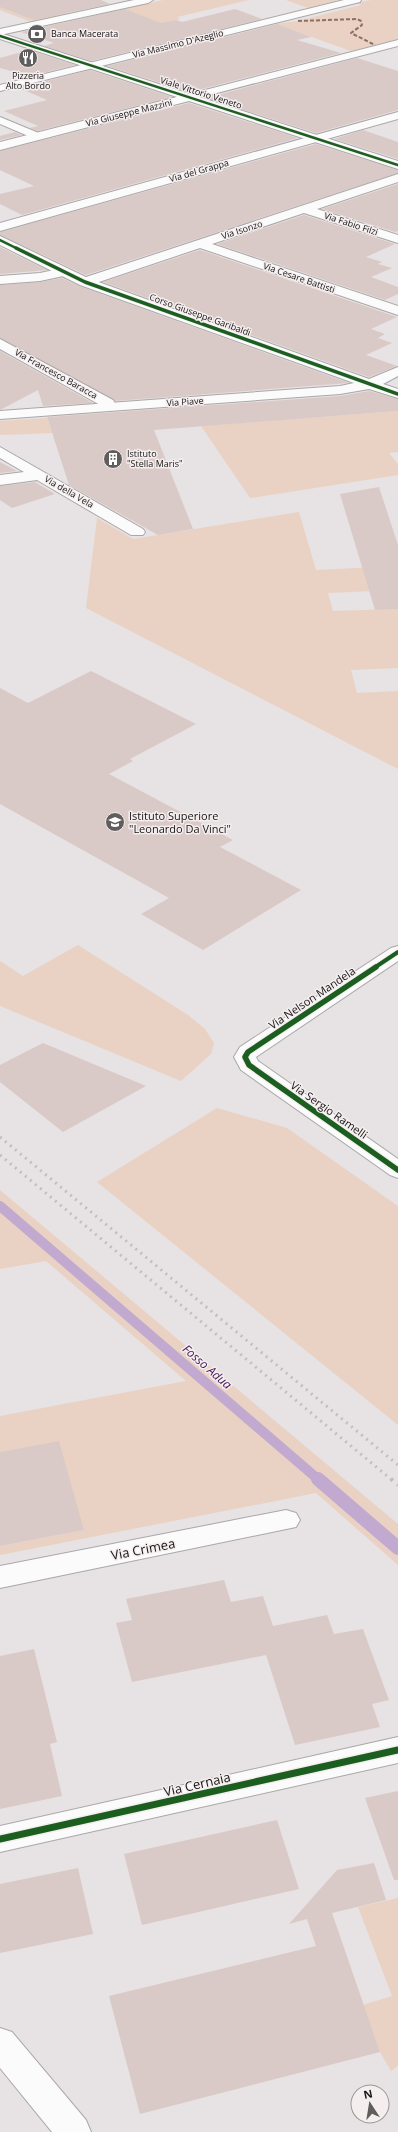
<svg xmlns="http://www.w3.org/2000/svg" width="398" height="2132" font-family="'Open Sans',sans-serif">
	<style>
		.green { fill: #e9d2c3 }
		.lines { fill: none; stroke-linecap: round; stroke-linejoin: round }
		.stream-far1 { stroke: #c1a9cf; stroke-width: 10 }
		.stream { stroke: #c1a9cf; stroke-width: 14 }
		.building { fill: #dacac7 }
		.street-casing { stroke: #aaa7a8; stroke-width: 2 }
		.secondary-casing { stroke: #aaa7a8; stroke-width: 2 }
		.street { fill: #fbfbfb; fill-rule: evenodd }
		.secondary { fill: #fbfbfb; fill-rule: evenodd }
		.rail-far1 { stroke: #c1c0c0; stroke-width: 3; stroke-dasharray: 2 4.5; stroke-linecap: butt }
		.rail { stroke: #c1c0c0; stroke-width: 4; stroke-dasharray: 2.5 5.5; stroke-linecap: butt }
		.quiet { stroke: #8d6e63; stroke-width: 2; stroke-dasharray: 4 2; stroke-linecap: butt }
		.cycleway-far4-casing { stroke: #f5eeef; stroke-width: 4 }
		.cycleway-far3-casing { stroke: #f5eeef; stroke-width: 5 }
		.cycleway-far2-casing { stroke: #f5eeef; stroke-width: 6 }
		.cycleway-far1-casing { stroke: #f5eeef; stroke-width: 8 }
		.cycleway-casing { stroke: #f5eeef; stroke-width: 10 }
		.cycleway-far4 { stroke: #1b5e20; stroke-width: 2.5 }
		.cycleway-far3 { stroke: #1b5e20; stroke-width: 3.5 }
		.cycleway-far2 { stroke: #1b5e20; stroke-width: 4 }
		.cycleway-far1 { stroke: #1b5e20; stroke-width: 5.5 }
		.cycleway { stroke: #1b5e20; stroke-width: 7 }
		.labels { text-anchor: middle; stroke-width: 3; stroke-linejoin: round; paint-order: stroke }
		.far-poi-label { font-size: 9px; fill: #171515; stroke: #f5eeef; text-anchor: start }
		.far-street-label { font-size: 9px; fill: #171515; stroke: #f5eeef }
		.poi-label { font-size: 11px; fill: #171515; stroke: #f5eeef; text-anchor: start }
		.street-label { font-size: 11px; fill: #171515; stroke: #f5eeef }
		.water-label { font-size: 12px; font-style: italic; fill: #401657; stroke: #f5eeef }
		.near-street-label { font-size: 13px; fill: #171515; stroke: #f5eeef }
	</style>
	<rect width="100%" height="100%" fill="#e7e2e3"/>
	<path class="green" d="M 31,0 L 68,14 L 31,22 L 0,10 L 0,6 Z
		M 163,0 L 249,0 L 177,17 L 180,19 L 137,30 L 90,17 Z
		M 286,0 L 338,0 L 308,8 Z
		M 371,0 L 398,0 L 398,39 L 351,51 L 275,24 L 298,21 L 361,5 L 357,3 Z
		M 398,411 L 398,452 L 389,453 L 398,464 L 398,475 L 250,498 L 201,426 Z
		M 47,418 L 52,433 L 0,435 L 0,421 Z
		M 299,512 L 316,570 L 398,566 L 398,590 L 328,593 L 333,611 L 398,609 L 398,668 L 351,670 L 357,693 L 398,691 L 398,769 L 86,608 L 97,518 L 133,539 Z
		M 78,945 L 188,1015 L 205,1029 L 214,1043 L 211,1054 L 181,1081 L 0,1006 L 0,961 L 23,976 Z
		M 217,1108 L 287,1128 L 398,1206 L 398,1425 L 97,1182 Z
		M 0,1190 L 398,1524 L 398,1565 L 316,1493 L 0,1555 L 0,1546 L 83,1530 L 59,1442 L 0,1452 L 0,1416 L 186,1381 L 46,1261 L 0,1269 Z
		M 398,1898 L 398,2066 L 391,2071 L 380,2052 L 363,2005 L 392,1996 L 358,1907 Z"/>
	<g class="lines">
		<path class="stream-far1" d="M 0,1206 L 319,1480"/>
		<path class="stream" d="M 318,1479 L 398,1548"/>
	</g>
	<path class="building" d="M 0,0 L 101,0 L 110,4 L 34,20 L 0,7 Z
		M 125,9 L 161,23 L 176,20 L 182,22 L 235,9 L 262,19 L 91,61 L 44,46 L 54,43 L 21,32 Z
		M 277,24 L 311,37 L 297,40 L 341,53 L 190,92 L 107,66 Z
		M 29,50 L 75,65 L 30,76 L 0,68 L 0,58 Z
		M 357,58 L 398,71 L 398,110 L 316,133 L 206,98 Z
		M 90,70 L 172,97 L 37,131 L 30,128 L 38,126 L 4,111 L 47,100 L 19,88 Z
		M 189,103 L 298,138 L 22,215 L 0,204 L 0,194 L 34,186 L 0,170 L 0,151 Z
		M 363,130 L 398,142 L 398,159 L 334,139 Z
		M 15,132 L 22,135 L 0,140 L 0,136 Z
		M 316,144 L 398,170 L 398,173 L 86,275 L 0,235 L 0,232 Z
		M 398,184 L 398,231 L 395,232 L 322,209 Z
		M 304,215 L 395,244 L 366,257 L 382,262 L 378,264 L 392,268 L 371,277 L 398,287 L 398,294 L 385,300 L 217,244 Z
		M 0,247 L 47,270 L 0,274 Z
		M 200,250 L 397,317 L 371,329 L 385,334 L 378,338 L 392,343 L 366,355 L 397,366 L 369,377 L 103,282 Z
		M 62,278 L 79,286 L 349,383 L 115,401 L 0,338 L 0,285 L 40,282 Z
		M 0,351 L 93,403 L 43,406 L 38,390 L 0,410 Z
		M 369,391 L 398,399 L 398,411 L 154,430 L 193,529 L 158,535 L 69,485 L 47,417 L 340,396 Z
		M 0,462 L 17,471 L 0,473 Z
		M 35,482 L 55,494 L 12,508 L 0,500 L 0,486 Z
		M 379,487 L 398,545 L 398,609 L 375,610 L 340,494 Z
		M 91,671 L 196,724 L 130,759 L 133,761 L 109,774 L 233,840 L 220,847 L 301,890 L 203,950 L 141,914 L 169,898 L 0,804 L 0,688 L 28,703 Z
		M 43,1043 L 146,1086 L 63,1132 L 0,1082 L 0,1065 Z
		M 59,1441 L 84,1530 L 0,1546 L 0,1452 Z
		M 224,1580 L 231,1602 L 263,1596 L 273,1626 L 327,1615 L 334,1634 L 363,1629 L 389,1700 L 372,1704 L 380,1727 L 295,1745 L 266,1655 L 132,1682 L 116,1623 L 132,1620 L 126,1599 Z
		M 34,1649 L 57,1742 L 50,1744 L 62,1796 L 0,1809 L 0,1656 Z
		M 398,1791 L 398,1880 L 394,1880 L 365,1798 Z
		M 277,1820 L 299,1889 L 142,1925 L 124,1854 Z
		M 374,1863 L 386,1900 L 332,1913 L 380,2052 L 140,2114 L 109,1996 L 316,1946 L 307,1919 L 289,1924 L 337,1870 Z
		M 78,1868 L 93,1934 L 0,1953 L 0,1884 Z"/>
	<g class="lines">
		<defs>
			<path id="street" d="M 134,0 L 153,0 L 148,3 L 0,35 L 0,29 Z
				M 344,0 L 361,0 L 360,2 L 0,91 L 0,85 Z
				M 398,40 L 398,46 L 190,100 L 184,97 L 186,95 Z
				M 398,112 L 398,119 L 0,231 L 0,223 Z
				M 0,117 L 41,134 L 43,136 L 41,138 L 33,138 L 0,124 Z
				M 398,174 L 398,182 L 317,209 L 398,235 L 398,243 L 304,213 L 212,244 L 398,306 L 398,315 L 200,248 L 90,285 L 85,286 L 78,282 L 80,279 Z
				M 63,268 L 68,269 L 70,272 L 68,275 L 40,281 L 0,284 L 0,276 L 40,273 Z
				M 0,339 L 113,400 L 117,407 L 115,410 L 105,410 L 102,406 L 0,349 Z
				M 0,447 L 143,529 L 145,532 L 143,535 L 131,535 L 37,480 L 0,485 L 0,475 L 24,472 L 0,458 Z
				M 398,946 L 398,961 L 256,1057 L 258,1061 L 398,1159 L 398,1178 L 390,1175 L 241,1070 L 234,1057 L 240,1047 L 391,948 Z
				M 286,1510 L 296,1513 L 300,1520 L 296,1527 L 0,1588 L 0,1566 Z
				M 398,1737 L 398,1763 L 0,1852 L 0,1826 Z
				M 0,2028 L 12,2032 L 86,2120 L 91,2132 L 52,2132 L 0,2068 Z"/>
			<path id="secondary" d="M 0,33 L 398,161 L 398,169 L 189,101 L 0,150 L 0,142 L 177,97 L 0,39 Z
				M 0,236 L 90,279 L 369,379 L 398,367 L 398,376 L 383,384 L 398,389 L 398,398 L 369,389 L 340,394 L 0,419 L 0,411 L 340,386 L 354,383 L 80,285 L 0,245 Z"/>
		</defs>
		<use href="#street" class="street-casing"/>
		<use href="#secondary" class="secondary-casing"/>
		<use href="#street" class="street"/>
		<use href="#secondary" class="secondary"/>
		<path class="rail-far1" d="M 0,1137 L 398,1465
			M 0,1155 L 392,1480"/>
		<path class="rail" d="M 391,1479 L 398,1485"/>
		<path class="quiet" d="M 298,21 L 357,19 L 361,21 L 362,25 L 351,33 L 375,45"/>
		<defs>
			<path id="cycleway-far4" d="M 0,36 L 398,165
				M 0,240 L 18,249"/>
			<path id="cycleway-far3" d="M 16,248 L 85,282 L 398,394"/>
			<path id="cycleway-far2" d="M 374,968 L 398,952"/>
			<path id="cycleway-far1" d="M 376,967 L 248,1052 L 245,1057 L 249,1065 L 398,1170"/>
			<path id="cycleway" d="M 0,1839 L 398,1750"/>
		</defs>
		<use href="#cycleway-far4" class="cycleway-far4-casing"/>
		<use href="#cycleway-far3" class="cycleway-far3-casing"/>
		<use href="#cycleway-far2" class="cycleway-far2-casing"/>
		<use href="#cycleway-far1" class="cycleway-far1-casing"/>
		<use href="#cycleway" class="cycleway-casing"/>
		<use href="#cycleway-far4" class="cycleway-far4"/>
		<use href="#cycleway-far3" class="cycleway-far3"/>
		<use href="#cycleway-far2" class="cycleway-far2"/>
		<use href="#cycleway-far1" class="cycleway-far1"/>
		<use href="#cycleway" class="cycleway"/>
	</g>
	<defs>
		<symbol id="bank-disc" viewBox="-11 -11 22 22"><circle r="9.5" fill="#605d5d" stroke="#f5eeef"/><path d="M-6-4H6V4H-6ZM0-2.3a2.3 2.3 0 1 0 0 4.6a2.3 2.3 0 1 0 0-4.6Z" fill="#fff"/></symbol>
		<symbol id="restaurant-disc" viewBox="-11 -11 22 22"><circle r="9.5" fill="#605d5d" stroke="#f5eeef"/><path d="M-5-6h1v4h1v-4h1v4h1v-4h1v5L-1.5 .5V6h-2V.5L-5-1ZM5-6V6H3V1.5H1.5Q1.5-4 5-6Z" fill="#fff"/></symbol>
		<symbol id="building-disc" viewBox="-11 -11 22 22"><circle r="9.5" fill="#605d5d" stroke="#f5eeef"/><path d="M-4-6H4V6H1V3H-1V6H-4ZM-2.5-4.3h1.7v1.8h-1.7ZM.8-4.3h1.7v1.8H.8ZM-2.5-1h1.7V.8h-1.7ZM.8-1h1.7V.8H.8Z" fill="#fff"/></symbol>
		<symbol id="school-disc" viewBox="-11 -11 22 22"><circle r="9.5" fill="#605d5d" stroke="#f5eeef"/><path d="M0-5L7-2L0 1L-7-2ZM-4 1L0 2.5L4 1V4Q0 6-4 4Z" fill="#fff"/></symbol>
	</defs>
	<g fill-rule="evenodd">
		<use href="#bank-disc" x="26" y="23" width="22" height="22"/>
		<use href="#restaurant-disc" x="17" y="47" width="22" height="22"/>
		<use href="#building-disc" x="102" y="448" width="22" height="22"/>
		<use href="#school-disc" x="104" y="811" width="22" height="22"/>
	</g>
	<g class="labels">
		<g class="far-poi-label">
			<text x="51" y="37">Banca Macerata</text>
			<text x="28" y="79" text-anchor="middle">Pizzeria<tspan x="28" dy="10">Alto Bordo</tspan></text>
			<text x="127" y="457">Istituto<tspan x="127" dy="10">"Stella Maris"</tspan></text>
		</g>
		<g class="far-street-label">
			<text transform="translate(178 44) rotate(-14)" y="3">Via Massimo D'Azeglio</text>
			<text transform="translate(201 93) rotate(18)" y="3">Viale Vittorio Veneto</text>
			<text transform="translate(129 113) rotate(-14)" y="3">Via Giuseppe Mazzini</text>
			<text transform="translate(199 171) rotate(-16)" y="3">Via del Grappa</text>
			<text transform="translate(351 224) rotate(18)" y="3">Via Fabio Filzi</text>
			<text transform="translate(242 230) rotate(-18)" y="3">Via Isonzo</text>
			<text transform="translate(299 278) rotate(19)" y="3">Via Cesare Battisti</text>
			<text transform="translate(200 315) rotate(20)" y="3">Corso Giuseppe Garibaldi</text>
			<text transform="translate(56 374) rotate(29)" y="3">Via Francesco Baracca</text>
			<text transform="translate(185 402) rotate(-4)" y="3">Via Piave</text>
			<text transform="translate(69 492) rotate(30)" y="3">Via della Vela</text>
		</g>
		<g class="poi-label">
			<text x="129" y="820">Istituto Superiore<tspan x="129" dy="13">"Leonardo Da Vinci"</tspan></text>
		</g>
		<g class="street-label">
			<text transform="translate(312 998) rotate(-34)" y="4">Via Nelson Mandela</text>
			<text transform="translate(329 1110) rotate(35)" y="4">Via Sergio Ramelli</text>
		</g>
		<g class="water-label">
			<text transform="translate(207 1367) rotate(41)" y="4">Fosso Adua</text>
		</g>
		<g class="near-street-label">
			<text transform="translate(143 1549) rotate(-11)" y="5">Via Crimea</text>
			<text transform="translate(197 1784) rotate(-13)" y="5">Via Cernaia</text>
		</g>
	</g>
	<g transform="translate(370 2104) rotate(348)"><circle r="19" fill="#f5eeef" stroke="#9c9798"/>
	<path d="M0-3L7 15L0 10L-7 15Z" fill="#605d5d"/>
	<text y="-6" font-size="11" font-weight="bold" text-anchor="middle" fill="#171515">N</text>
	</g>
</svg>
